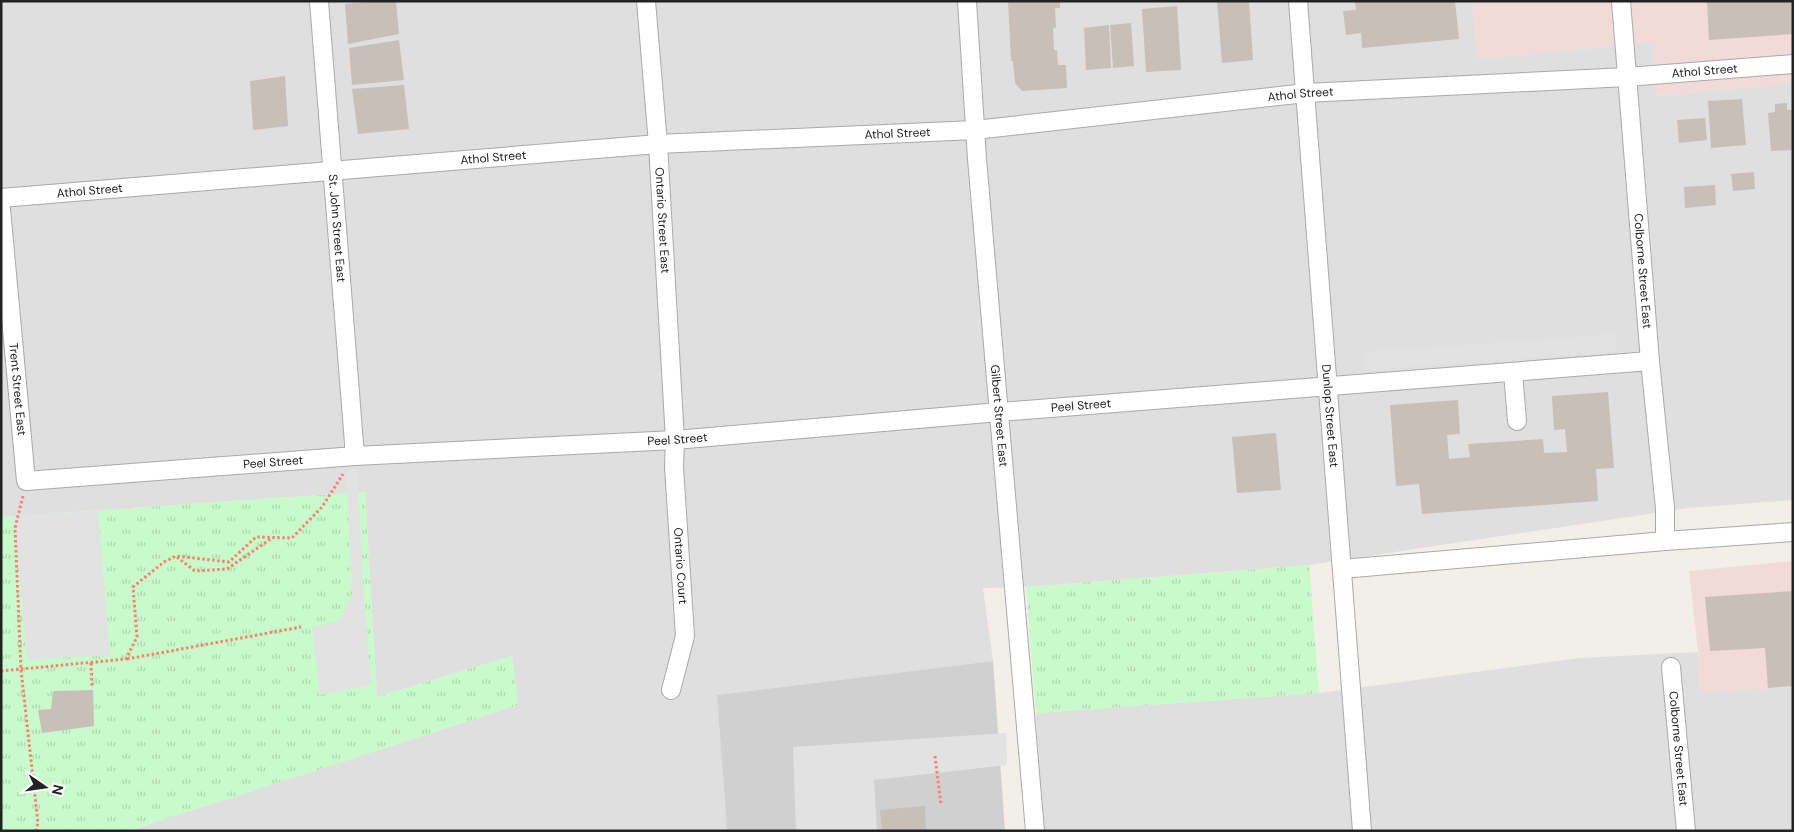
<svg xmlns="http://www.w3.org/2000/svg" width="1794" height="832" font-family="'DM Sans',sans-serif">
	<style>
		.residential { fill: #e0dfdf }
		.commercial { fill: #f2dad9 }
		.religious { fill: #d0d0d0 }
		.park { fill: url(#park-tufts) }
		.parking { fill: #e2e2e2 }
		.building { fill: #c7bfb8 }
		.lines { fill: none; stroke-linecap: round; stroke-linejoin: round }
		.minor-casing { stroke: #a9a9a9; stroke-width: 20 }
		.path { stroke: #fa8072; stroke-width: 3; stroke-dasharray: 2.5 2.5; stroke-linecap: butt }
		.minor { stroke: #fff; stroke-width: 18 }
		.labels { text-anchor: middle; stroke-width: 4; stroke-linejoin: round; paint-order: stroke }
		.street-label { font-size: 12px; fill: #222; stroke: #fff }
	</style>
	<defs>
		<pattern id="park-tufts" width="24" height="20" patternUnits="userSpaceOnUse" patternTransform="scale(1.25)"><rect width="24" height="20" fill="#c8facc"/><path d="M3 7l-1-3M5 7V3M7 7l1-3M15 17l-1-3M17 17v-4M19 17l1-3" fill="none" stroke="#acd6af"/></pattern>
	</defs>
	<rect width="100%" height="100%" fill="#f2efe9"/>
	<path class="residential" d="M 1,1 L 1473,1 L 1477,59 L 1653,42 L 1656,96 L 1793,83 L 1793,500 L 1688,508 L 1309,565 L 1026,587 L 983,588 L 993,661 L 717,695 L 727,831 L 128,831 L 518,705 L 512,656 L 377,697 L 365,492 L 1,517 Z
		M 1698,652 L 1700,692 L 1793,687 L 1793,831 L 1041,831 L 1036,713 L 1319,693 L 1580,658 Z"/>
	<path class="commercial" d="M 1473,1 L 1793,1 L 1793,83 L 1655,96 L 1653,42 L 1477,59 Z
		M 1793,561 L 1793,687 L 1700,693 L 1698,652 L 1689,571 Z"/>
	<path class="religious" d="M 993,661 L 1005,831 L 727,831 L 717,695 Z"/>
	<path class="park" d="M 365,492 L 377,697 L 512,656 L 518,705 L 128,831 L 1,831 L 1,517 Z
		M 1309,565 L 1319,693 L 1036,713 L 1026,587 Z"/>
	<path class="parking" d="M 1615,334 L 1616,352 L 1365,370 L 1364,352 Z
		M 357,469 L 365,614 L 371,685 L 320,695 L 312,627 L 340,621 L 352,594 L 346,470 Z
		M 98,511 L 110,655 L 27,660 L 14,516 Z
		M 1006,733 L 1007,765 L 874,780 L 877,831 L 796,831 L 793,747 Z"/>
	<path class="building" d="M 378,1 L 396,1 L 399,34 L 348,44 L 345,4 Z
		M 1008,1 L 1060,1 L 1060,8 L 1055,8 L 1056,28 L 1053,28 L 1054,50 L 1057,50 L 1058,65 L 1066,65 L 1067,88 L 1022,91 L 1015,83 L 1013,61 L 1011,61 Z
		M 1217,1 L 1249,1 L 1253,60 L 1222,63 Z
		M 1355,1 L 1455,1 L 1459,39 L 1362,48 L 1361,33 L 1346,35 L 1343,11 L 1356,10 Z
		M 1707,1 L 1793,1 L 1793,34 L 1709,40 Z
		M 1177,6 L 1181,70 L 1146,72 L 1142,9 Z
		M 1131,23 L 1134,66 L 1113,68 L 1110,25 Z
		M 1109,25 L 1111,68 L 1086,70 L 1084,28 Z
		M 399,40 L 404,80 L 352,85 L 349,48 Z
		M 285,76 L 288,126 L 253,130 L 250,81 Z
		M 404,85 L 409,129 L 358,134 L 352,89 Z
		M 1742,99 L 1746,145 L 1711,148 L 1708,101 Z
		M 1787,103 L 1787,110 L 1793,110 L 1793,150 L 1771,151 L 1768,113 L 1775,112 L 1775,104 Z
		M 1705,118 L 1707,140 L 1679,143 L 1677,120 Z
		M 1754,172 L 1755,189 L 1733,191 L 1731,174 Z
		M 1715,185 L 1716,205 L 1685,208 L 1684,187 Z
		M 1608,392 L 1614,468 L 1596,469 L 1598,501 L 1422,514 L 1419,484 L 1396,486 L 1390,405 L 1458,400 L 1460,434 L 1447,435 L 1449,459 L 1470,457 L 1468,444 L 1543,439 L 1544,453 L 1567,452 L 1565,429 L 1554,430 L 1552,396 Z
		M 1276,433 L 1281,490 L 1237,493 L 1232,437 Z
		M 1793,591 L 1793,686 L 1768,688 L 1765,648 L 1710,651 L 1705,597 Z
		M 93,690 L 94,726 L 42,733 L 38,710 L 51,709 L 53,691 Z
		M 925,806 L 926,831 L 882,831 L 880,810 Z"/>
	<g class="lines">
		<defs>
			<g id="minor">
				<path id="s1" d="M 319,1 L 355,456"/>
				<path id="s2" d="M 646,1 L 658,144 L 675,440 L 674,467 L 685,636 L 671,690"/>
				<path id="s3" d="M 967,1 L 977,159 L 1035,831"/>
				<path id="s4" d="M 1298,1 L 1362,831"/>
				<path id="s5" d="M 1621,1 L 1650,361 L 1665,508 L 1665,541"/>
				<path id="s6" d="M 1,198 L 658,144 L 975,130 L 1306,93 L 1627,77 L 1793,64"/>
				<path id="s7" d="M 1,209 L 26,481 L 355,456 L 675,440 L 999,412 L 1650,361"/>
				<path d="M 1513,372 L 1517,421"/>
				<path d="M 1342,569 L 1665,541 L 1793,532"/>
				<path id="s8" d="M 1671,667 L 1686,831"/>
			</g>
		</defs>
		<use href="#minor" class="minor-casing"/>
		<path class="path" d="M 23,496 L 15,528 L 21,670 L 38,823 L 36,831
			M 177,557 L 195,571 L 227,569 L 272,538
			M 127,659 L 301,627
			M 91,663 L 92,686
			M 1,671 L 126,659 L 137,637 L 133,587 L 164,562 L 176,556 L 229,562 L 256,537 L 292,538 L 322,507 L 343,474
			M 935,756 L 941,805"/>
		<use href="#minor" class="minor"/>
	</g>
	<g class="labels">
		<g class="street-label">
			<text dy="4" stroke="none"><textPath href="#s6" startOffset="1709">Athol Street</textPath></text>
			<text dy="4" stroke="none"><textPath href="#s6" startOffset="1304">Athol Street</textPath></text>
			<text dy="4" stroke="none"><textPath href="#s6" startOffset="899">Athol Street</textPath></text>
			<text dy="4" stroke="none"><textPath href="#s6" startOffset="494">Athol Street</textPath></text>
			<text dy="4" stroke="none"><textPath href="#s6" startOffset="89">Athol Street</textPath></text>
			<text dy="4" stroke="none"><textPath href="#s2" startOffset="220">Ontario Street East</textPath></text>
			<text dy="4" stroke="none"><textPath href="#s1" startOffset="228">St. John Street East</textPath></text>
			<text dy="4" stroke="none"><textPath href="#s5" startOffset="271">Colborne Street East</textPath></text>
			<text dy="4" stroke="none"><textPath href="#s7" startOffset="181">Trent Street East</textPath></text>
			<text dy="4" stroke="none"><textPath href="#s7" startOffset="1331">Peel Street</textPath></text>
			<text dy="4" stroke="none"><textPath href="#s3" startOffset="416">Gilbert Street East</textPath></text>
			<text dy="4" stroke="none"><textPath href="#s4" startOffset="416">Dunlop Street East</textPath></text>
			<text dy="4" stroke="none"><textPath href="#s7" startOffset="926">Peel Street</textPath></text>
			<text dy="4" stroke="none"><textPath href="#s7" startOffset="521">Peel Street</textPath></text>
			<text dy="4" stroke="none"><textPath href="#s2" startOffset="566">Ontario Court</textPath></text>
			<text dy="4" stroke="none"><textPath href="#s8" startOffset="82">Colborne Street East</textPath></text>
		</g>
	</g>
	<rect width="1794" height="832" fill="none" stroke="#222222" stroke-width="5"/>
	<g transform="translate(45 787) rotate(103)" stroke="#ffffff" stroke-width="4" paint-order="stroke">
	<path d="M0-4L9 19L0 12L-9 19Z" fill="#222222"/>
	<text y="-8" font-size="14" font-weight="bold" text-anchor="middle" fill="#222222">N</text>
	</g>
</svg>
